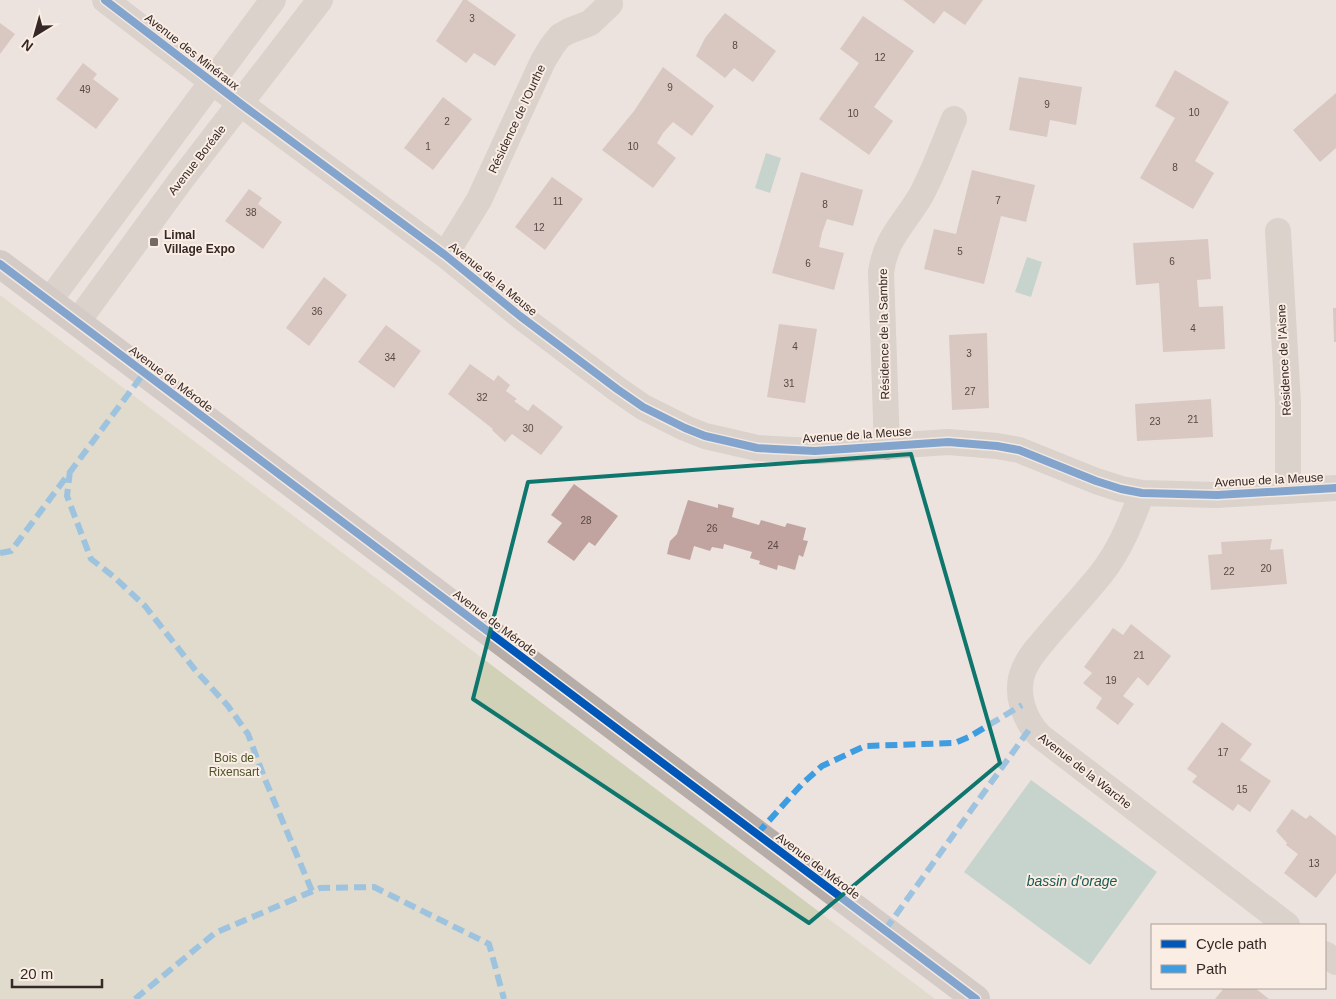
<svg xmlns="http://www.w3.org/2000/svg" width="1336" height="999" font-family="Arial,sans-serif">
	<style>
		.green { fill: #d0d1b7 }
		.water { fill: #99c0ba }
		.building { fill: #c1a49f }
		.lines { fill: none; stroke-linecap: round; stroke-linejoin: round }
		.street { stroke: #c5bcb7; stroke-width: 26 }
		.secondary { stroke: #b6aca8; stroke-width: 28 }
		.quiet { stroke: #3e9ce0; stroke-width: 6; stroke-dasharray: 12 6; stroke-linecap: butt }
		.cycleway-casing { stroke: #faede4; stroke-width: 11 }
		.cycleway { stroke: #0057b8; stroke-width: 8 }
		.marked { fill: none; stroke: #0f766e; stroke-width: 4; stroke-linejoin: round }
		.poi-dot { fill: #756966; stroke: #faede4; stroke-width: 2 }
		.labels { text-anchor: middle; stroke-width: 4; stroke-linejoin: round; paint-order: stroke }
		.number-label { font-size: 10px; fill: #584744 }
		.street-label { font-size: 12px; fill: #352826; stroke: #faede4 }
		.poi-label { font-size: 12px; font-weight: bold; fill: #352826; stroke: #faede4; text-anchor: start }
		.park-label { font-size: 12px; fill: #4b5528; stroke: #faede4 }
		.water-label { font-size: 14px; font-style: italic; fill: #195954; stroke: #faede4 }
	</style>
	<rect width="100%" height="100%" fill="#ece3de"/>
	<path class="green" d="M 0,295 L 935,999 L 0,999 Z"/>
	<path class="water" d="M 766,153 L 781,158 L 770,193 L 755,188 Z
		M 1027,257 L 1042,262 L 1031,297 L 1015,292 Z
		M 1031,780 L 1157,872 L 1090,965 L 964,872 Z"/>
	<path class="building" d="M 463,0 L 467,0 L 516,35 L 495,66 L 474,53 L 466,63 L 436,41 Z
		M 903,0 L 983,0 L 965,25 L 944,11 L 934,24 Z
		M 725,13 L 776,51 L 753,82 L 734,68 L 725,78 L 696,56 L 705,38 Z
		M 863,16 L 914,51 L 874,107 L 893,121 L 869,155 L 819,119 L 859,63 L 840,49 Z
		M 0,23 L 15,34 L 0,54 Z
		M 83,63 L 97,74 L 93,79 L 119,99 L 96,129 L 56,99 Z
		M 663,67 L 714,106 L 692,136 L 673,122 L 663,133 L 657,143 L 676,158 L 653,188 L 602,150 L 634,111 Z
		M 1175,70 L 1229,102 L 1195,161 L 1214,173 L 1193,209 L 1140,178 L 1175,118 L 1155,106 Z
		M 1019,77 L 1082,87 L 1076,125 L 1050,120 L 1047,137 L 1009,130 Z
		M 1336,93 L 1336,148 L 1320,162 L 1293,130 Z
		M 443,97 L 472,119 L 433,170 L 404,148 Z
		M 972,170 L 1035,185 L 1026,222 L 1001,216 L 984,284 L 924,269 L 934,229 L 956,234 Z
		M 801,172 L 863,190 L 853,226 L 827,219 L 822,233 L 819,247 L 844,253 L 834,290 L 772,273 Z
		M 552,177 L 583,199 L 545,250 L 515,227 Z
		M 249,189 L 262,198 L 258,204 L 282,222 L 263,249 L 225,221 Z
		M 1208,239 L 1211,279 L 1197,280 L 1199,307 L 1223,306 L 1225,349 L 1163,352 L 1159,283 L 1136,285 L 1133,243 Z
		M 324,277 L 347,295 L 309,346 L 286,328 Z
		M 1333,308 L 1336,308 L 1336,342 L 1334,342 Z
		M 779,324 L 817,329 L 805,403 L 767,397 Z
		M 386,325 L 421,351 L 394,388 L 358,362 Z
		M 987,333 L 989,408 L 952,410 L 949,335 Z
		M 470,364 L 494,381 L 498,375 L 510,385 L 506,391 L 517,399 L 514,401 L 528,411 L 533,404 L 563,427 L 541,455 L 512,434 L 505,442 L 492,430 L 493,429 L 448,394 Z
		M 1211,399 L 1213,437 L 1137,441 L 1135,404 Z
		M 574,484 L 618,516 L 595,546 L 589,542 L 574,561 L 547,542 L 562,523 L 551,515 Z
		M 688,500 L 718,508 L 718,504 L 734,508 L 732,517 L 759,525 L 761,520 L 785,527 L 787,523 L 806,528 L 803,540 L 808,541 L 803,557 L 799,555 L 795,570 L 778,565 L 777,570 L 759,564 L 760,561 L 750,558 L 752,552 L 724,544 L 723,549 L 712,547 L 710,551 L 694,546 L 690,560 L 667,554 L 670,541 L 677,534 Z
		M 1272,539 L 1270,550 L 1283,549 L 1287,584 L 1211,590 L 1208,555 L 1222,554 L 1221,542 Z
		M 1131,624 L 1171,656 L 1148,686 L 1138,677 L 1123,696 L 1134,704 L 1118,725 L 1096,708 L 1102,698 L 1083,683 L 1092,673 L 1084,667 L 1113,628 L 1123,635 Z
		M 1222,722 L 1252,744 L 1240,760 L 1271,781 L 1250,812 L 1238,804 L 1233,811 L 1192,782 L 1197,776 L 1187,769 Z
		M 1292,809 L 1306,819 L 1310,815 L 1336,836 L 1336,873 L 1316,898 L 1284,873 L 1298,854 L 1286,845 L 1287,843 L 1276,831 Z
		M 1224,988 L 1255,988 L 1269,999 L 1215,999 Z"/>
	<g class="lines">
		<path class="street" d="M 105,0 L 241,104 L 445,255 L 520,316 L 617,389 L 643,407 L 685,428 L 705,436 L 727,441 L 757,448 L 774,449 L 815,451 L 948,442 L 997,446 L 1019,450 L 1096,481 L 1121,489 L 1142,493 L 1217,495 L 1336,488
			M 1278,231 L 1288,403 L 1288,490
			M 445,255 L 479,200 L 543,61 L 552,46 L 560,36 L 569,31 L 590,23 L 610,4
			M 49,301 L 273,0
			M 78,321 L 181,180 L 320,0
			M 887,447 L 881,272 C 886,238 903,225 920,197 C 934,172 943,145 954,119
			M 1142,493 C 1131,522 1120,550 1101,574 C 1085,594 1067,613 1051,632 C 1041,644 1030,655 1024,669 C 1014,692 1024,720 1040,736 L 1287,925
			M 1325,954 L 1336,962"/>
		<path class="secondary" d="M 0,264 L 976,999"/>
		<path class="quiet" d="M 70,471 L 67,496 L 91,559 L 113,576 L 145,606 L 196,671 L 228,706 L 248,734 L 264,777 L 312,891
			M 0,553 L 11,551 L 144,373
			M 757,834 L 802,784 L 822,766 L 865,746 L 955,743 L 969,737 L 1022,705
			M 885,930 L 1031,727
			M 135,999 L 215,933 L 320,888 L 374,887 L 489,944 L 504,999"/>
		<defs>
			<path id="cycleway" d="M 105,0 L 241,104 L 445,255 L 520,316 L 617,389 L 643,407 L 685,428 L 705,436 L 727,441 L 757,448 L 774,449 L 815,451 L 948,442 L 997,446 L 1019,450 L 1096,481 L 1121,489 L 1142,493 L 1217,495 L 1336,488
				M 0,264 L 976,999"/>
		</defs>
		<use href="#cycleway" class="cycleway-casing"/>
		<use href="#cycleway" class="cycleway"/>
	</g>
	<path d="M0 0H1336V999H0ZM 911,454 L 1000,763 L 809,923 L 473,699 L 528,482 Z" fill="#ece3de" fill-opacity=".55" fill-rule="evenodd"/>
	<path class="marked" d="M 911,454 L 1000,763 L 809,923 L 473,699 L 528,482 Z"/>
	<rect class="poi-dot" x="149" y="237" width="10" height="10" rx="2.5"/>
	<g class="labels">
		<g class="number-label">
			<text x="472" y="22">3</text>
			<text x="735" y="49">8</text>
			<text x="880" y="61">12</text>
			<text x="670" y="91">9</text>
			<text x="85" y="93">49</text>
			<text x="1047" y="108">9</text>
			<text x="1194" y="116">10</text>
			<text x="853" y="117">10</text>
			<text x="447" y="125">2</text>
			<text x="428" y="150">1</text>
			<text x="633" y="150">10</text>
			<text x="1175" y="171">8</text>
			<text x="998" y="204">7</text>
			<text x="558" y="205">11</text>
			<text x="825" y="208">8</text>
			<text x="251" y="216">38</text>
			<text x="539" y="231">12</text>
			<text x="960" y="255">5</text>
			<text x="1172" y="265">6</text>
			<text x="808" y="267">6</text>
			<text x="317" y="315">36</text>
			<text x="1193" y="332">4</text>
			<text x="795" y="350">4</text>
			<text x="969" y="357">3</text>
			<text x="390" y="361">34</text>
			<text x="789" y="387">31</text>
			<text x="970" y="395">27</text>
			<text x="482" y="401">32</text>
			<text x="1193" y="423">21</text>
			<text x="1155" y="425">23</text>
			<text x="528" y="432">30</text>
			<text x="586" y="524">28</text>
			<text x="712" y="532">26</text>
			<text x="773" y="549">24</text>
			<text x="1266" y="572">20</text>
			<text x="1229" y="575">22</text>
			<text x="1139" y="659">21</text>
			<text x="1111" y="684">19</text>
			<text x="1223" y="756">17</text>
			<text x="1242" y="793">15</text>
			<text x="1314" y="867">13</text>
		</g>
		<g class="street-label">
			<text transform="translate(192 52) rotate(38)" y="4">Avenue des Minéraux</text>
			<text transform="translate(517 119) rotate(-65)" y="4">Résidence de l'Ourthe</text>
			<text transform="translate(197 160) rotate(-52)" y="4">Avenue Boréale</text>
			<text transform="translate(493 279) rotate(39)" y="4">Avenue de la Meuse</text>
			<text transform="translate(884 334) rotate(-91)" y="4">Résidence de la Sambre</text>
			<text transform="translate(1284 360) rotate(-93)" y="4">Résidence de l'Aisne</text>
			<text transform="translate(171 379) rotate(37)" y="4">Avenue de Mérode</text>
			<text transform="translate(857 435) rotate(-4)" y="4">Avenue de la Meuse</text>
			<text transform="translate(1269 480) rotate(-3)" y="4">Avenue de la Meuse</text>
			<text transform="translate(495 623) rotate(37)" y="4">Avenue de Mérode</text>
			<text transform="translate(1085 771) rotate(38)" y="4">Avenue de la Warche</text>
			<text transform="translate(818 866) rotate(37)" y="4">Avenue de Mérode</text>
		</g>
		<g class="poi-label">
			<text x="164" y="239">Limal<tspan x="164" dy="14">Village Expo</tspan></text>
		</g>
		<g class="park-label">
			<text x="234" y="762">Bois de<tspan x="234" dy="14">Rixensart</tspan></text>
		</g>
		<g class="water-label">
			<text x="1072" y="886">bassin d'orage</text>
		</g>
	</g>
	<rect x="1151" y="924" width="175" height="65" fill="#faede4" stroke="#ab9e98"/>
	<rect x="1161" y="940" width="25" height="8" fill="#0057b8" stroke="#ab9e98"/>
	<text x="1196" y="949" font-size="15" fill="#352826">Cycle path</text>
	<rect x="1161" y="965" width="25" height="8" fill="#3e9ce0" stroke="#ab9e98"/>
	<text x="1196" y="974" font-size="15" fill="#352826">Path</text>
	<g transform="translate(35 35) rotate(217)" stroke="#faede4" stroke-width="4" paint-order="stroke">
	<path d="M0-4L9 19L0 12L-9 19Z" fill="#352826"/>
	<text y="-8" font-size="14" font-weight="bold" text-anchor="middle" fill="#352826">N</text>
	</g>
	<path d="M12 979v8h90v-8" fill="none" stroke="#352826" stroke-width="2.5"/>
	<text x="20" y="979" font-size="15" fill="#352826" stroke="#faede4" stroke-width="4" paint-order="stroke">20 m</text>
</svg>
